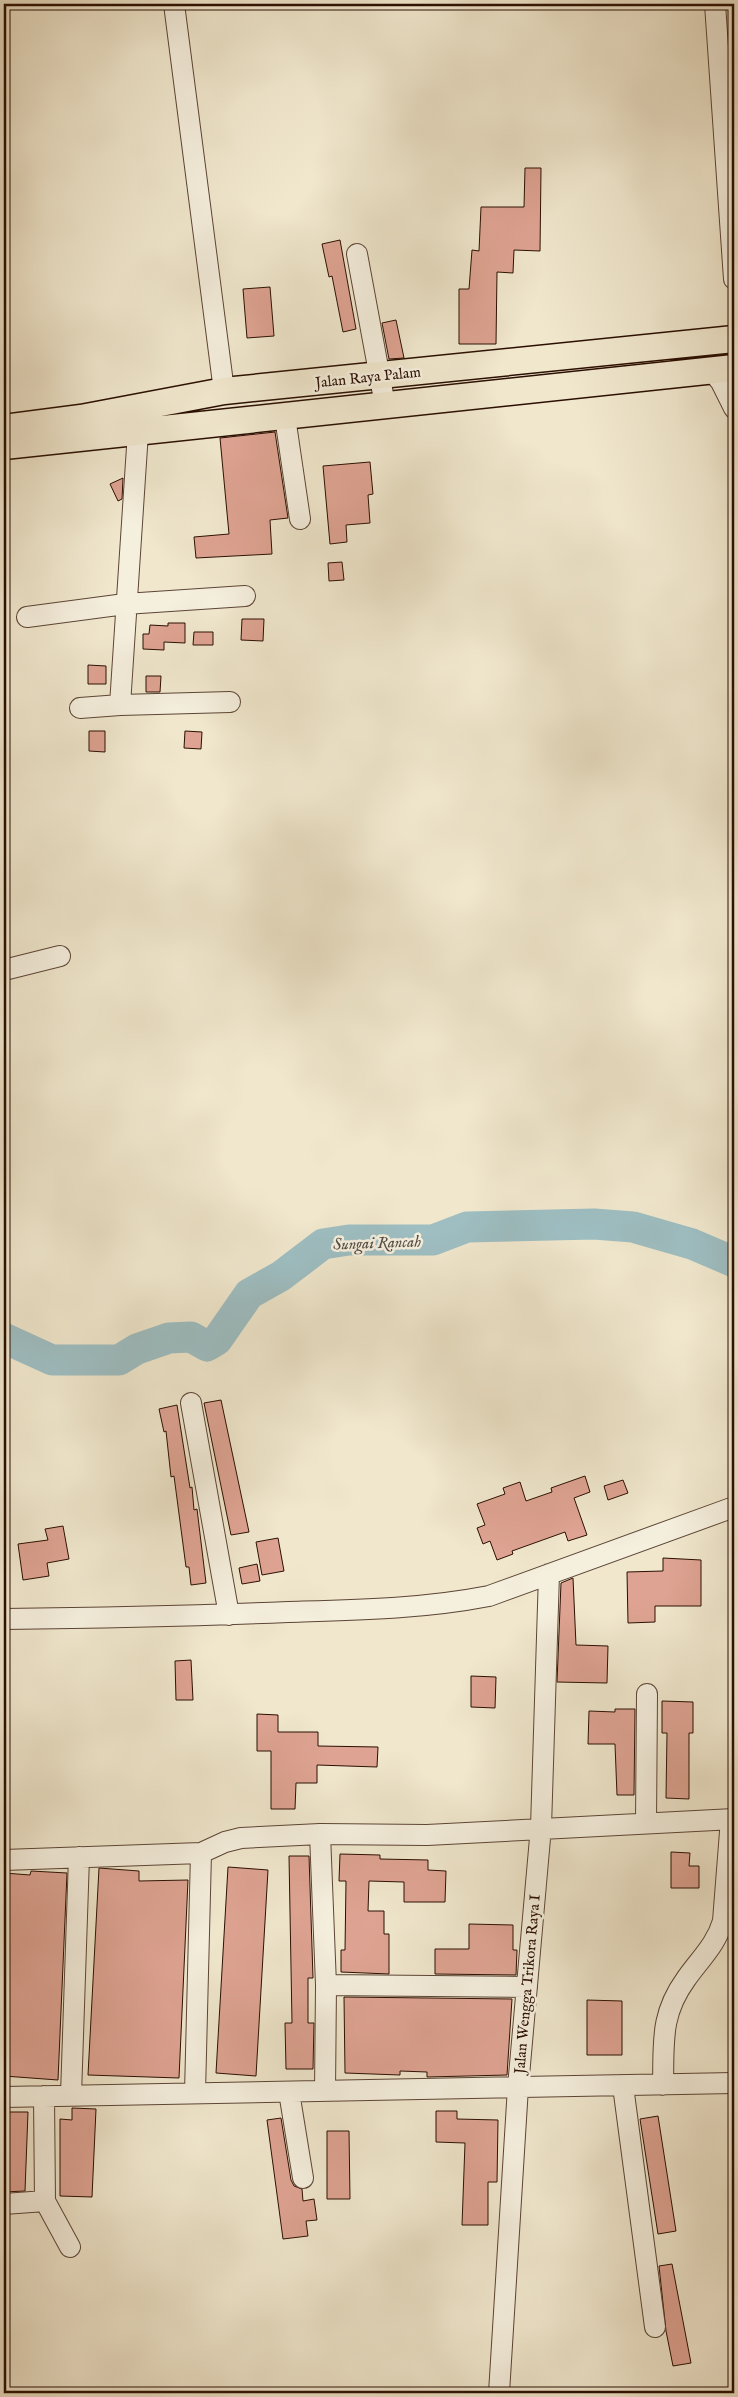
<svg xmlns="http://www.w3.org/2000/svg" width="738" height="2397" font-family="'IM FELL English',serif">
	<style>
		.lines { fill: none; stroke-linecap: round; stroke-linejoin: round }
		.river { stroke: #9ebec2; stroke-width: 31 }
		.building { fill: #dea392; stroke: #2b0f02 }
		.minor-casing { stroke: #5c4535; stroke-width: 22 }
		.major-casing { stroke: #2b0f02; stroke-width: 29 }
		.minor { stroke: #f5efde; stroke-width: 20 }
		.major { stroke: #f0e7cd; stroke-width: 26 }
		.labels { text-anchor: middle; stroke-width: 5; stroke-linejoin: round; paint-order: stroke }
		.street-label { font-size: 15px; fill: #2b0f02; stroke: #f5efde }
		.water-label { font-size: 16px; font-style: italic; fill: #534c45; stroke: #f5efde }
	</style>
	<rect width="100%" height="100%" fill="#f0e7cd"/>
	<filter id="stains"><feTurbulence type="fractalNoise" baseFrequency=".004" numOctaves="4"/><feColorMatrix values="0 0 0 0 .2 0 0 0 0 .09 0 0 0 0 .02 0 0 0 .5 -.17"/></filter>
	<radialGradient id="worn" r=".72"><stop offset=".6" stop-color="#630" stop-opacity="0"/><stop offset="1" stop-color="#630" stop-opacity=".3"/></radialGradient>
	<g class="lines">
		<path class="river" d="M 4,1338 L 52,1360 L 119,1360 L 137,1349 L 169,1338 L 191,1337 L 207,1346 L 217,1340 L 249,1294 L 281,1276 L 323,1244 L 349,1240 L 433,1240 L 467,1227 L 594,1224 L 633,1227 L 692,1244 L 734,1262"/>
	</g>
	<path class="building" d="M 525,168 L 541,168 L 540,251 L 514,250 L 513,273 L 497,272 L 496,344 L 459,344 L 459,289 L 469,289 L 472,250 L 479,251 L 481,207 L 524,207 Z
		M 340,240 L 356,329 L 343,332 L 332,276 L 329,277 L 322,244 Z
		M 270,287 L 274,336 L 247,338 L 243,289 Z
		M 396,320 L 404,358 L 389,359 L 382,323 Z
		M 275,432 L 288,518 L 270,520 L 272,554 L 196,558 L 194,537 L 229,534 L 220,438 Z
		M 370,462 L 373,494 L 368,495 L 370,523 L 346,525 L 347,542 L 330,544 L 323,466 Z
		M 123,478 L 122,499 L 118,501 L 110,484 Z
		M 342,562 L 344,580 L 329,581 L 328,563 Z
		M 242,619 L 264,619 L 263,641 L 241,640 Z
		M 168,623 L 185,623 L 185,643 L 164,642 L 164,650 L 143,649 L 143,634 L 149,634 L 150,625 L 168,626 Z
		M 194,632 L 213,632 L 213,645 L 193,645 Z
		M 88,665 L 106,666 L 106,684 L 88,684 Z
		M 146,676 L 161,676 L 160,692 L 146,692 Z
		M 89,731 L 105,731 L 105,752 L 89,751 Z
		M 185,731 L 202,732 L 201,749 L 184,748 Z
		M 221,1400 L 249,1532 L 231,1535 L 204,1403 Z
		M 177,1405 L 190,1488 L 192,1487 L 194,1510 L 197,1509 L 206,1583 L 191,1585 L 189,1567 L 186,1567 L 174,1476 L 171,1477 L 166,1431 L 164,1432 L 159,1409 Z
		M 585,1476 L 590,1492 L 574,1498 L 587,1535 L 568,1541 L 565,1532 L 512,1551 L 513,1554 L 497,1560 L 490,1541 L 483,1544 L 477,1528 L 485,1525 L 477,1504 L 505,1494 L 503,1488 L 520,1482 L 526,1501 L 552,1492 L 551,1488 Z
		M 623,1480 L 628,1493 L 608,1500 L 604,1486 Z
		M 63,1526 L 69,1559 L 47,1563 L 49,1576 L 23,1580 L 18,1544 L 48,1540 L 45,1529 Z
		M 278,1538 L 284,1571 L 262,1575 L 256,1542 Z
		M 663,1558 L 701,1560 L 701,1606 L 655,1606 L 655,1622 L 628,1623 L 627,1572 L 663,1571 Z
		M 257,1564 L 260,1581 L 242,1584 L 239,1568 Z
		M 573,1578 L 576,1645 L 608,1646 L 607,1683 L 557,1682 L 561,1583 Z
		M 191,1660 L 193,1700 L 176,1700 L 175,1661 Z
		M 471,1676 L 496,1677 L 495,1708 L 471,1707 Z
		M 662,1701 L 693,1702 L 693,1733 L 689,1733 L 689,1799 L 666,1798 L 667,1733 L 662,1733 Z
		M 615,1709 L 635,1709 L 634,1795 L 617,1795 L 615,1744 L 588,1744 L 589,1711 L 615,1712 Z
		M 257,1714 L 278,1715 L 278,1732 L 318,1732 L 318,1746 L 378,1747 L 377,1767 L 317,1765 L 317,1783 L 296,1783 L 295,1809 L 271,1809 L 271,1751 L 257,1751 Z
		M 671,1852 L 690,1853 L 689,1866 L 699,1866 L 699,1888 L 671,1888 Z
		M 340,1854 L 380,1855 L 380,1859 L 428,1860 L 428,1870 L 446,1871 L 445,1902 L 404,1902 L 404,1882 L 369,1881 L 368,1911 L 384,1911 L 384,1934 L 389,1934 L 389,1974 L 341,1972 L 341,1950 L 345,1950 L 346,1881 L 339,1881 Z
		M 289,1856 L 309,1856 L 313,1978 L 308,1978 L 308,2023 L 314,2023 L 313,2069 L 286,2069 L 285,2023 L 292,2023 Z
		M 228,1867 L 268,1870 L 256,2076 L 216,2073 Z
		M 99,1868 L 139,1871 L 139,1881 L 188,1880 L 179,2078 L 88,2075 Z
		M 31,1871 L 67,1873 L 58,2080 L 4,2076 L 4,1873 L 30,1875 Z
		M 469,1924 L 513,1925 L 513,1950 L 517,1950 L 516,1975 L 435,1974 L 435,1949 L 469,1949 Z
		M 344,1997 L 512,1999 L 507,2075 L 427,2077 L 427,2072 L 400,2071 L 400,2075 L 345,2073 Z
		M 587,2000 L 622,2001 L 622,2055 L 587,2055 Z
		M 72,2108 L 96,2109 L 92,2197 L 60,2196 L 60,2119 L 72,2120 Z
		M 436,2111 L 457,2111 L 457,2119 L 498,2120 L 497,2182 L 488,2182 L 488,2225 L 462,2225 L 465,2143 L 436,2142 Z
		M 4,2112 L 28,2112 L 25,2191 L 4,2192 Z
		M 658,2116 L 676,2231 L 658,2234 L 640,2119 Z
		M 281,2118 L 291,2180 L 294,2186 L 302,2189 L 303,2201 L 314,2199 L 317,2220 L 306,2221 L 308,2236 L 283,2239 L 267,2120 Z
		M 327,2131 L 349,2131 L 350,2199 L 327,2199 Z
		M 672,2264 L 691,2363 L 673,2366 L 666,2331 L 659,2266 Z"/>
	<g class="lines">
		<defs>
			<path id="minor" d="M 174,4 L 224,391
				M 715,4 L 734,279
				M 357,254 L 385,405
				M 712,371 L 721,382 L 734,408
				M 285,417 L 300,519
				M 27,617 L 125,604 L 245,596
				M 120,705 L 138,432
				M 80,708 L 120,705 L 230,702
				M 4,970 L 60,956
				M 191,1403 L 229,1615
				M 4,1619 C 99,1618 194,1616 288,1612 C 356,1610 422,1609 489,1596 L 734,1507
				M 646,1823 L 647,1694
				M 320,1834 L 326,1985 L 325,2091
				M 4,1860 L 201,1853 L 225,1842 L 241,1838 L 320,1834 L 427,1835 L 734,1819
				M 326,1985 L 527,1987
				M 663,2085 C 664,2042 660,2015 686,1979 C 700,1959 716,1945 723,1921 L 731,1819
				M 623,2086 L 655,2327
				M 289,2092 L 303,2178
				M 195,2093 L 201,1853
				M 71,2095 L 79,1857
				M 4,2097 L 734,2083
				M 45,2201 L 70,2247
				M 4,2204 L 45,2201 L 44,2096
				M 499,2393 L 518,2087 L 541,1827 L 549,1574"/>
			<path id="major" d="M 4,428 L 81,418 L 224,391 L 734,339
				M 4,446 L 734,368"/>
		</defs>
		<use href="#minor" class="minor-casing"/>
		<use href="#major" class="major-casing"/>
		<use href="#minor" class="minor"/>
		<use href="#major" class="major"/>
	</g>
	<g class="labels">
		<g class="street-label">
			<text transform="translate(368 377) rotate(-6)" y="5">Jalan Raya Palam</text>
			<text transform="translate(527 1984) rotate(-85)" y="5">Jalan Wengga Trikora Raya I</text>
		</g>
		<g class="water-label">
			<text transform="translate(377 1242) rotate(-2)" y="6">Sungai Rancah</text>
		</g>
	</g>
	<rect width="738" height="2397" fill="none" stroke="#f0e7cd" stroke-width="20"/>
	<rect x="5" y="5" width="728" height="2387" fill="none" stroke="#2b0f02" stroke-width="2.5"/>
	<rect x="10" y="10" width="718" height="2377" fill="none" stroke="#2b0f02"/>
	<rect width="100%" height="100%" filter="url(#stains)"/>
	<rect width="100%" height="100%" fill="url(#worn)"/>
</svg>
